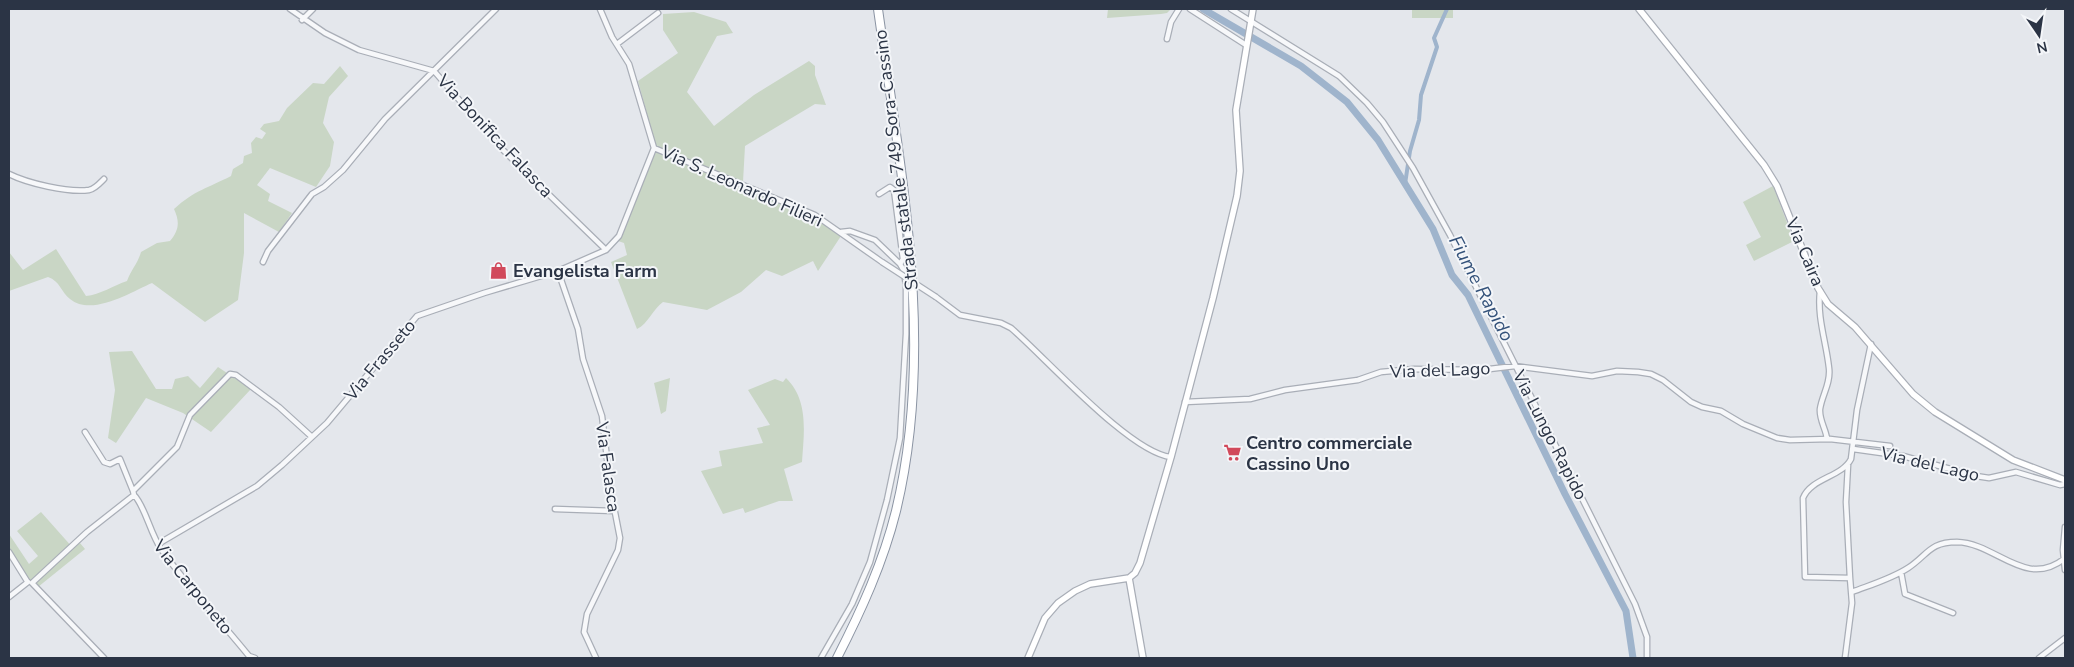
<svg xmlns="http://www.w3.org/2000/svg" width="2074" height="667" font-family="'Nunito Sans',sans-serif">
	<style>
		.green { fill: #c9d6c5 }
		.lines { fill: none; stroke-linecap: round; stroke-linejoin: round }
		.canal { stroke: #9fb4cc; stroke-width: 4 }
		.river { stroke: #9fb4cc; stroke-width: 7 }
		.street-casing { stroke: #a9aeb7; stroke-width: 7 }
		.secondary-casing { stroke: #a9aeb7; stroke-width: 8 }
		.highway-casing { stroke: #8b94a3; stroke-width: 10 }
		.street { stroke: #f7f8fa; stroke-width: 4.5 }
		.secondary { stroke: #fff; stroke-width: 5.5 }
		.highway { stroke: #fff; stroke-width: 8 }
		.street-bridge-casing { stroke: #a9aeb7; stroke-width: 7; stroke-linecap: butt }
		.street-bridge { stroke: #f7f8fa; stroke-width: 4.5 }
		.labels { text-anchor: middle; stroke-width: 4; stroke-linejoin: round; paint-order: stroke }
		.street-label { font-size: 18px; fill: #2b3445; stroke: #f4f6f9 }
		.poi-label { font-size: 18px; font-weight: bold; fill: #2b3445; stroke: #f4f6f9; text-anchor: start }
		.water-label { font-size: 19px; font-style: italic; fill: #34527a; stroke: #f4f6f9 }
	</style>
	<rect width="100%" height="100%" fill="#e4e7ec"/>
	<path class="green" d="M 1108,9 L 1171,9 L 1167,13 L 1161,14 L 1107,18 Z
		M 1412,9 L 1453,9 L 1453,18 L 1412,18 Z
		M 694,12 L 726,22 L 733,33 L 717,36 L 687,92 L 714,126 L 754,95 L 809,61 L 815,66 L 815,75 L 826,105 L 815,104 L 745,146 L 743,182 L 656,147 L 638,81 L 678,53 L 663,30 L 663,14 Z
		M 340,66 L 348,76 L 329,97 L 323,123 L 334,142 L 330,166 L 316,187 L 270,168 L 257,185 L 270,194 L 268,201 L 292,213 L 279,232 L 244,213 L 244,253 L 238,300 L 205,322 L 152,283 C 131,292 92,317 70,299 C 61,292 60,281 48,277 L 9,291 L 9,252 L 23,270 L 56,249 L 86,296 C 100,295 114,285 127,281 C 131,270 138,263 141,252 L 157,243 L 170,241 C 179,230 180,222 174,209 C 195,190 208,188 231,176 L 233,169 L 243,163 L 244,156 L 252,153 L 251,143 L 256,137 L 262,139 L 266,133 L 260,129 L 264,124 L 279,121 L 287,108 L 313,83 L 324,84 Z
		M 659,151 L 811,216 L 841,236 L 818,271 L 813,261 L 782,276 L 766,270 L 741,292 L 707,310 L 663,302 C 653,309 648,324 637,329 L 611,262 L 627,255 L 624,243 L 618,241 L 653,155 Z
		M 1773,186 L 1794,241 L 1754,261 L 1746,245 L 1761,237 L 1743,202 Z
		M 132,351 L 156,389 L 172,389 L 175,379 L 188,376 L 200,388 L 218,367 L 251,389 L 211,432 L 183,413 L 146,398 L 116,443 L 108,438 L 115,390 L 109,352 Z
		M 670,378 L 666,411 L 661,414 L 654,383 Z
		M 786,378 C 809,400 804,433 802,462 L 784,469 L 793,501 L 779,501 L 745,513 L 743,508 L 723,514 L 701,471 L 722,466 L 719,451 L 763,443 L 757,428 L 770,425 L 748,390 L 775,379 L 783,382 Z
		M 41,512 L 73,548 L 80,543 L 85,549 L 38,587 L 32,581 L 24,580 L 9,556 L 9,534 L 29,564 L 38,556 L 17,531 Z"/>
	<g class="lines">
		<path class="canal" d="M 1405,184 L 1410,151 L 1419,120 L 1421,95 L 1437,47 L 1434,38 L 1447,9"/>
		<path class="river" d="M 1203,9 L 1301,66 L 1347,102 L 1378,140 L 1433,229 L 1452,275 L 1468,295 L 1565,494 L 1626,611 L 1633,658"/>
		<defs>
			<path id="street" d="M 290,9 L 325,33 L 359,50 L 434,71 L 502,149 L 606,250
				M 600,9 L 612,37 L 629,64 L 654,148 L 815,215 L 882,262
				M 1190,9 L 1246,45
				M 1231,9 L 1339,76 L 1367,103 L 1383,122 L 1413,168 L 1450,235 L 1635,604 L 1647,637 L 1647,658
				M 302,20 L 313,9
				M 1167,39 L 1171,22 L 1179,9
				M 617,44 L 658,13
				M 9,174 C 27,183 68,193 89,190 C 95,189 100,183 104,179
				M 879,194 L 890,187 L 894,190 L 903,259 L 900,264
				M 263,262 L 268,251 L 312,194 L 324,187 L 343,170 L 385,119 L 496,9
				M 558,271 L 578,329 L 583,359 L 602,416 L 611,492 L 620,538 L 618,550 L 587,614 L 584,632 L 596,658
				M 1820,291 C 1817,318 1826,341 1829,368 C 1831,383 1822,395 1820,409 C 1819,420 1826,429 1827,439
				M 936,297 L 960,315 L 1001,323 L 1011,328 C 1046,358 1130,453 1171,457
				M 1185,402 L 1250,399 L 1285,390 L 1358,380 L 1381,372 L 1414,369 L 1481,370 L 1515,366 L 1592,376 L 1617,371 L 1638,372 L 1651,374 L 1663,380 L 1691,402 L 1702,407 L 1721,411 L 1743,424 L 1777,438 L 1790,440 L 1830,439 L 1890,446
				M 85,432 L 104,462 L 110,464 L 120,459 L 133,491
				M 1853,449 L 1903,456 L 1976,476 L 1989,478 L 2016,472 L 2060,485 L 2065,484
				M 1848,465 L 1846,502 L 1850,578
				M 134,495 L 133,491 L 177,447 L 190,415 L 230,374 L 236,375 L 279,407 L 312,437
				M 555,509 L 614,511
				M 2065,527 L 2063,550 L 2065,570
				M 158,544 L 257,486 L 282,465 L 327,423 L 417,316 L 484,293 L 558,271 L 606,250 L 619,236 L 654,148
				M 9,552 L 27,581
				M 1901,572 L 1905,594 L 1953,613
				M 32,583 L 87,532 L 134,495 C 145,506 150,533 161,549 C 187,586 220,620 249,656 L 255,658
				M 32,583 L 104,658
				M 1852,592 C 1870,585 1891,579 1908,568 C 1928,555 1929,542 1957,542 C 1996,543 2025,589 2064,559
				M 9,597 L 28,582
				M 821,658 L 852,604 L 870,562 L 887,500 L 900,438 L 906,334 L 906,286 L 904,271 L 900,264 L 875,240 L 850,231 L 841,232
				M 1845,658 L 1852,603 L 1850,578 L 1805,577 L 1803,498 C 1811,478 1842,477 1851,459 L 1857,410 L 1871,344
				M 2039,658 L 2065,638"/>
			<path id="secondary" d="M 1639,9 L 1764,165 L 1777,186 L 1818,288 L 1828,304 L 1855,327 L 1913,394 L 1935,412 L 2013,460 L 2065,480
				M 1129,578 L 1143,658
				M 1028,658 L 1045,618 L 1058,603 L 1075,591 L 1090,584 L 1129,578 L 1135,573 L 1140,563 L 1171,457 L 1213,298 L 1237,196 L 1240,171 L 1236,110 L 1253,9"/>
			<path id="highway" d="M 837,658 C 861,611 883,563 896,511 C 936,346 901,174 878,9"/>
		</defs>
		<use href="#street" class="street-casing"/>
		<use href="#secondary" class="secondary-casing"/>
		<use href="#highway" class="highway-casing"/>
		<use href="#street" class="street"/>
		<use href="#secondary" class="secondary"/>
		<use href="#highway" class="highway"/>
		<defs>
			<path id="street-bridge" d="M 882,262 L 936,297"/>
		</defs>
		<use href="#street-bridge" class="street-bridge-casing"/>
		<use href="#street-bridge" class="street-bridge"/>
	</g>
	<defs>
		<symbol id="shop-bare" viewBox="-9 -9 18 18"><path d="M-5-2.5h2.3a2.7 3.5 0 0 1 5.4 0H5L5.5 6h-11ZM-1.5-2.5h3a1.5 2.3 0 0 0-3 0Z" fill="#d1495b" stroke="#f4f6f9" stroke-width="2.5" paint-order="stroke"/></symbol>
		<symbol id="supermarket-bare" viewBox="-9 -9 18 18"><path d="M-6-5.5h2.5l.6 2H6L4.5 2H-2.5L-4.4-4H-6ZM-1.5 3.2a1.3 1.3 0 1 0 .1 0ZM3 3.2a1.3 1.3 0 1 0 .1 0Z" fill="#d1495b" stroke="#f4f6f9" stroke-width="2.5" paint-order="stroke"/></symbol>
	</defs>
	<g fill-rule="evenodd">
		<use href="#shop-bare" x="486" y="258" width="25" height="25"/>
		<use href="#supermarket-bare" x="1220" y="440" width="25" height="25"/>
	</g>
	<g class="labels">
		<g class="street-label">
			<text transform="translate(495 136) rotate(47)" y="6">Via Bonifica Falasca</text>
			<text transform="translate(896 160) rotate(-97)" y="6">Strada statale 749 Sora-Cassino</text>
			<text transform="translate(742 186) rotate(24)" y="6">Via S. Leonardo Filieri</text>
			<text transform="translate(1805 252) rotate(67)" y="6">Via Caira</text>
			<text transform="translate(380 360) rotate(-50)" y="6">Via Frasseto</text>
			<text transform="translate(1440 370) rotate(-2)" y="6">Via del Lago</text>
			<text transform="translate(1550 435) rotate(63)" y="6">Via Lungo Rapido</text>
			<text transform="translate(1930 464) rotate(13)" y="6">Via del Lago</text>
			<text transform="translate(608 467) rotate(82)" y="6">Via Falasca</text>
			<text transform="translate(193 587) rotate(51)" y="6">Via Carponeto</text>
		</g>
		<g class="poi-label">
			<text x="513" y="277">Evangelista Farm</text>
			<text x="1246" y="449">Centro commerciale<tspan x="1246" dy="21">Cassino Uno</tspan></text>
		</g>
		<g class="water-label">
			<text transform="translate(1482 288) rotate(62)" y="7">Fiume Rapido</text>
		</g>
	</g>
	<rect width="2074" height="667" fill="none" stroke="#2b3445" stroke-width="20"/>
	<g transform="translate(2039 35) rotate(167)" stroke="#f4f6f9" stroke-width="4" paint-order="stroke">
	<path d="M0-4L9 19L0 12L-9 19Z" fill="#2b3445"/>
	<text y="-8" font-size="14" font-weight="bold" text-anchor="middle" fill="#2b3445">N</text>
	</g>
</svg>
